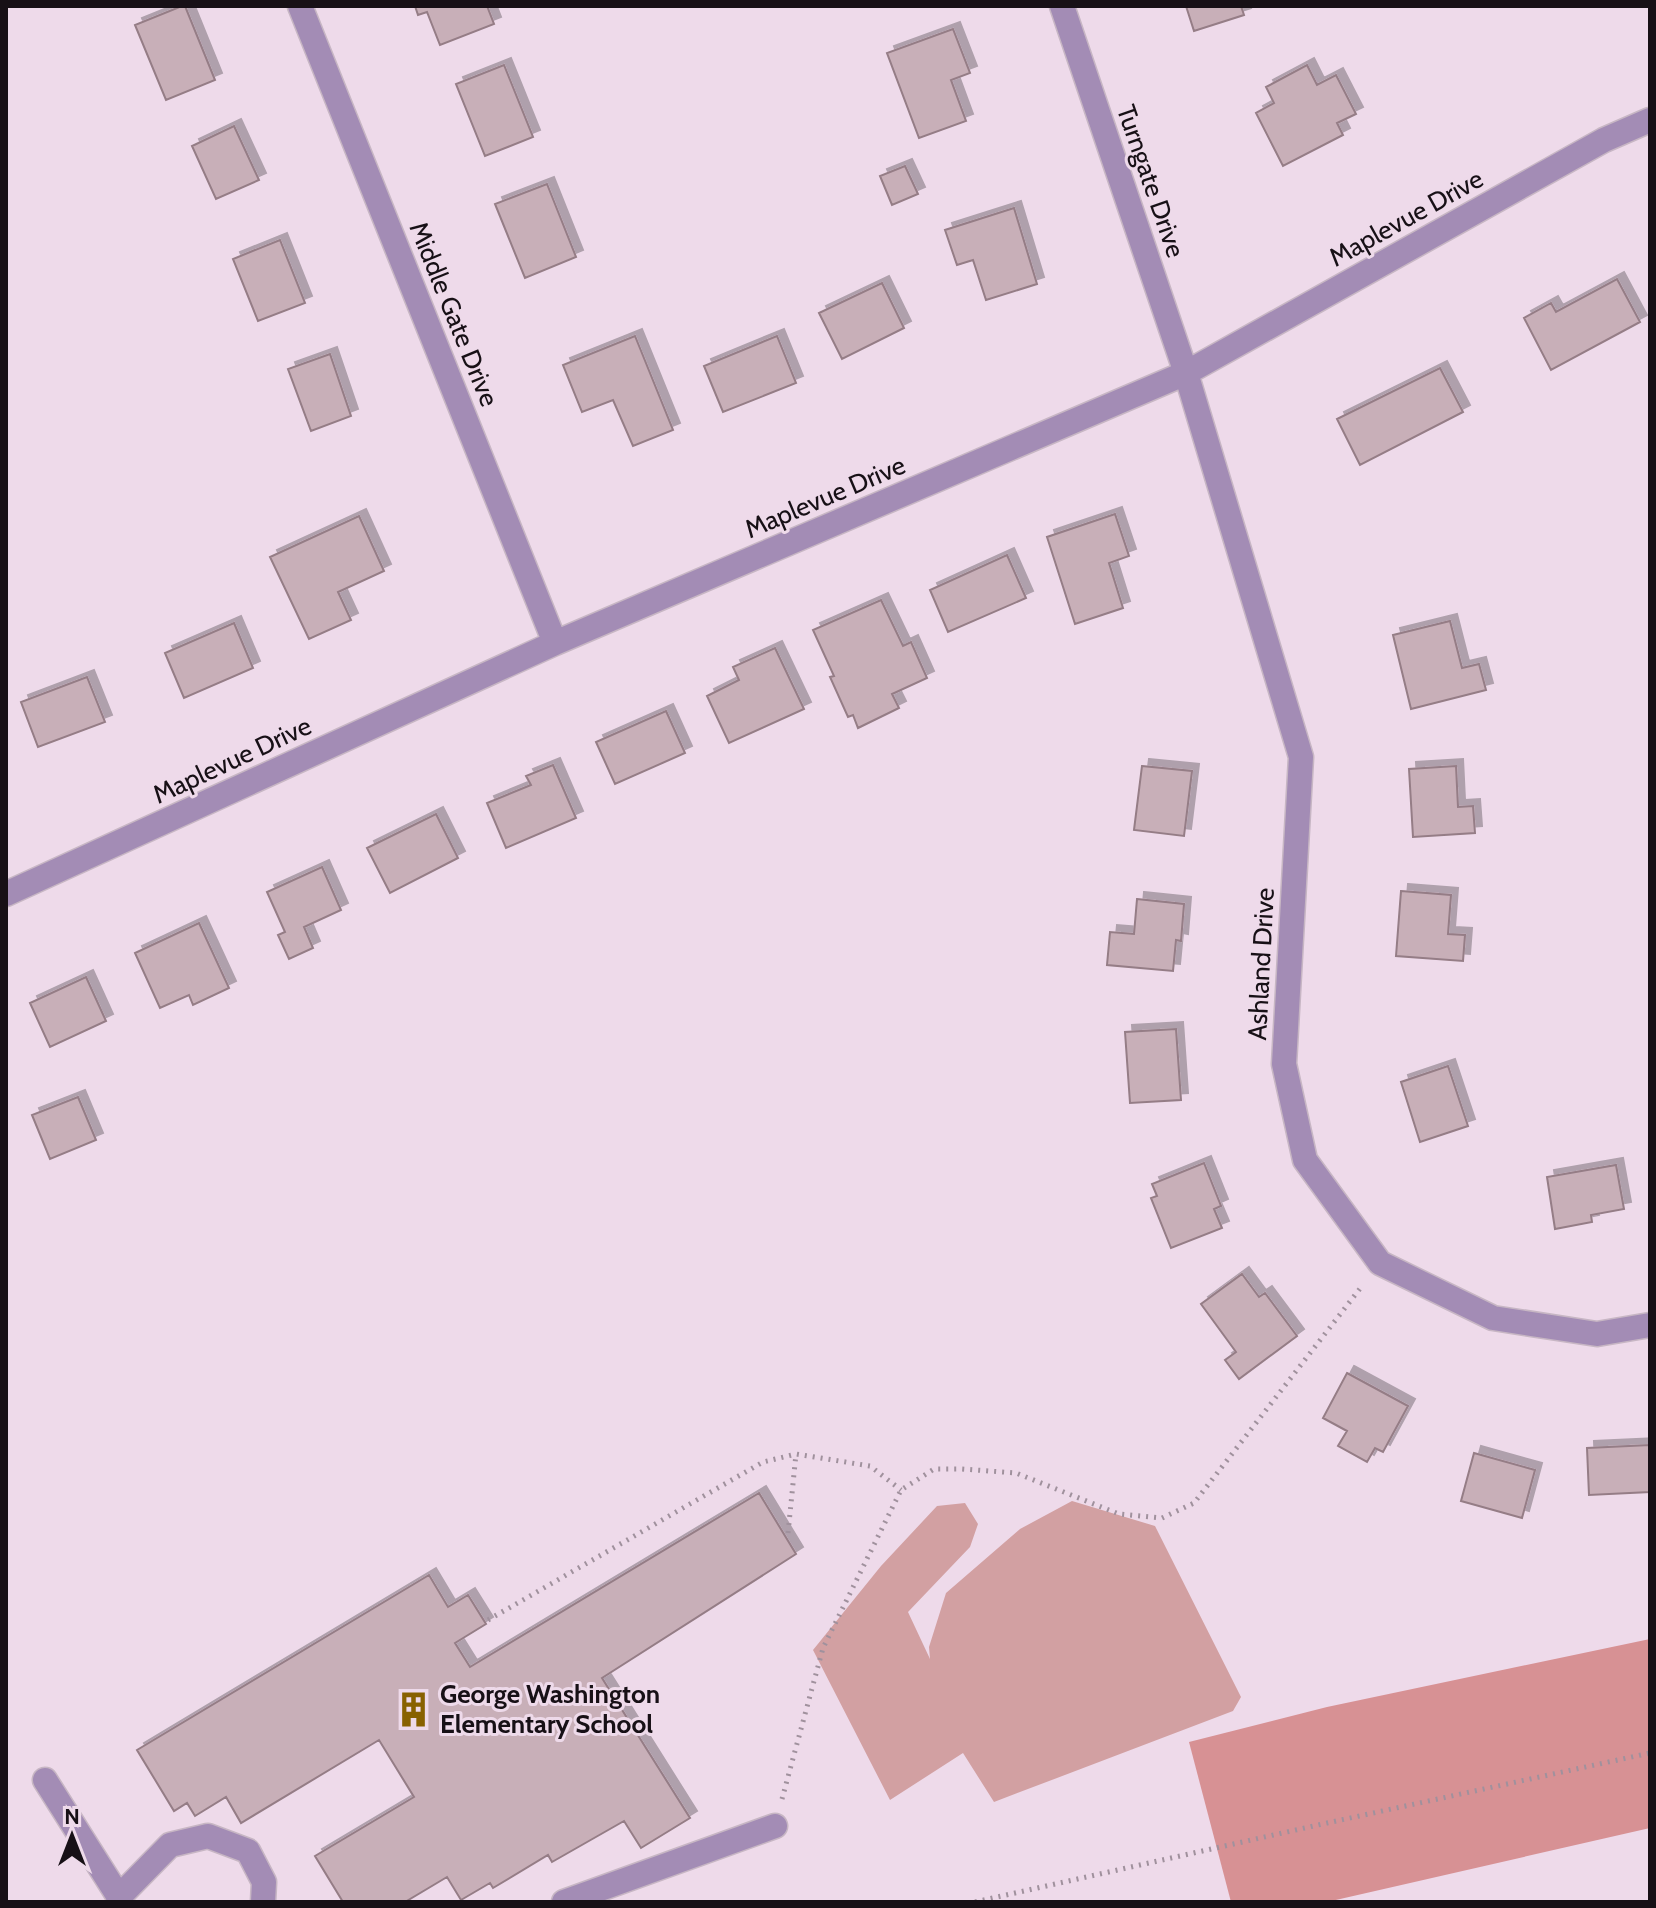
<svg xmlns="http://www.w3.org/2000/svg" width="1656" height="1908" font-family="Cabin,sans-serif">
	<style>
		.green { fill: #d2a0a2 }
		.forest { fill: #d79194 }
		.building { fill: #c8afb8; stroke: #957d86; stroke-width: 2; filter: url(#shadow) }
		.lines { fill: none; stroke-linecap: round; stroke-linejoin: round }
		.minor-casing { stroke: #c7b6c4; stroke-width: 27 }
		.path { stroke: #a0919d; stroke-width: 5; stroke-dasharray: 2 6; stroke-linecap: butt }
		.minor { stroke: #a38cb5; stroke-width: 24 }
		.labels { text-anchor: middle; stroke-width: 6; stroke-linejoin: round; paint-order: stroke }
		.street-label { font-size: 26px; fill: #171016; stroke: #eedaea }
		.poi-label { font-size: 26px; font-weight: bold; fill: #171016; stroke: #eedaea; text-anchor: start }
	</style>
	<defs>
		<filter id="shadow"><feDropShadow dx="7" dy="-7" stdDeviation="0" flood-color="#0004"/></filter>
	</defs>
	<rect width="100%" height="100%" fill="#eedaea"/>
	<path class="green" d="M 1072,1501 L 1155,1526 L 1241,1697 L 1233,1711 L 994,1802 L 963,1753 L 890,1800 L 813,1650 L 881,1566 L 937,1506 L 965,1503 L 978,1524 L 970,1547 L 908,1612 L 930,1659 L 929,1647 L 946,1593 L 1020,1529 Z"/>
	<path class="forest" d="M 1650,1639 L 1650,1828 L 1327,1902 L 1231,1902 L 1189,1742 L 1327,1707 Z"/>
	<path class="building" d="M 182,6 L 185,6 L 215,80 L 166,100 L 135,25 Z
		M 415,6 L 487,6 L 494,24 L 440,45 L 427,12 L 418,15 Z
		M 1186,6 L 1241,6 L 1244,15 L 1194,31 Z
		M 953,29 L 970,73 L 951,80 L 966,121 L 919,138 L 887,53 Z
		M 504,65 L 533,137 L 485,156 L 456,84 Z
		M 1307,65 L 1317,85 L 1336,75 L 1356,114 L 1337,123 L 1343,135 L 1283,166 L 1256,113 L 1274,103 L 1266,87 Z
		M 234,126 L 259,180 L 216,199 L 192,146 Z
		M 905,166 L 918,194 L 892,205 L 880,176 Z
		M 547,184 L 576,257 L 525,278 L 495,204 Z
		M 1014,208 L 1037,284 L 986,300 L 973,260 L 957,265 L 945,230 Z
		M 280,240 L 305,303 L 258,321 L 233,259 Z
		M 1617,279 L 1640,322 L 1551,370 L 1524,318 L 1551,303 L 1556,312 Z
		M 882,283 L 904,328 L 842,359 L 819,313 Z
		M 635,336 L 673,430 L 633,446 L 613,400 L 582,412 L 563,365 Z
		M 777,336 L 796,383 L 723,412 L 704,366 Z
		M 330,354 L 351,416 L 311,431 L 288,369 Z
		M 1440,368 L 1463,412 L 1360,465 L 1337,419 Z
		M 1115,514 L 1129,556 L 1109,563 L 1123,608 L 1075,624 L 1047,537 Z
		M 359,516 L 384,571 L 338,592 L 351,620 L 309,639 L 270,557 Z
		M 1007,555 L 1026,598 L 948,632 L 930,590 Z
		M 881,600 L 903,646 L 911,642 L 927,678 L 892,694 L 899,708 L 858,728 L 853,715 L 848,717 L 830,677 L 834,676 L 813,630 Z
		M 1450,621 L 1462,668 L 1479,664 L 1486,690 L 1411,709 L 1393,635 Z
		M 234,623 L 253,668 L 184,698 L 165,653 Z
		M 775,648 L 804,709 L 729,743 L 707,696 L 739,680 L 733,667 Z
		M 87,677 L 105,722 L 38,747 L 21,702 Z
		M 666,711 L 685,753 L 615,784 L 596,742 Z
		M 553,765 L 576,818 L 506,848 L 487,803 L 531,785 L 526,776 Z
		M 1142,766 L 1192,771 L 1184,836 L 1134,830 Z
		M 1456,766 L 1458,807 L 1473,806 L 1475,833 L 1413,837 L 1409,769 Z
		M 436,814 L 458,858 L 390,893 L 367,848 Z
		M 322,867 L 341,910 L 304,927 L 313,948 L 289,959 L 278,935 L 285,932 L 267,892 Z
		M 1401,891 L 1451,895 L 1448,934 L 1465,935 L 1463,961 L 1396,956 Z
		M 1137,899 L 1184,904 L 1181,941 L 1176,940 L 1173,971 L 1107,965 L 1110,932 L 1134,934 Z
		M 199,923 L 229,988 L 193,1005 L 189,995 L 160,1008 L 135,953 Z
		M 86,977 L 106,1021 L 50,1047 L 30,1003 Z
		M 1176,1029 L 1181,1100 L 1130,1103 L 1125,1032 Z
		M 1448,1066 L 1468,1126 L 1420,1142 L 1401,1082 Z
		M 78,1097 L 96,1140 L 50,1159 L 32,1115 Z
		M 1204,1163 L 1221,1206 L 1214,1209 L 1222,1228 L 1171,1248 L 1151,1198 L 1157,1196 L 1152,1184 Z
		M 1616,1165 L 1624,1209 L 1591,1215 L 1592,1222 L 1555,1229 L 1547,1177 Z
		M 1242,1274 L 1259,1297 L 1265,1293 L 1297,1336 L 1239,1379 L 1225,1360 L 1236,1352 L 1201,1304 Z
		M 1347,1373 L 1408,1406 L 1383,1452 L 1375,1448 L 1367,1462 L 1338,1446 L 1347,1431 L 1323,1418 Z
		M 1650,1445 L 1650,1492 L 1589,1495 L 1587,1448 Z
		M 1474,1453 L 1535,1470 L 1522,1518 L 1461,1501 Z
		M 759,1493 L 796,1554 L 602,1678 L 690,1818 L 641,1848 L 624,1821 L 552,1862 L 548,1855 L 493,1888 L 490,1883 L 461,1900 L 447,1877 L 405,1902 L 343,1902 L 315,1856 L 414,1797 L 379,1740 L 241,1823 L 226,1797 L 195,1816 L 187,1803 L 174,1811 L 137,1750 L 429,1575 L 448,1607 L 468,1595 L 486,1624 L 455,1643 L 470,1667 Z"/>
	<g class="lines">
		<defs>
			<path id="minor" d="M 300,6 L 555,643
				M 1062,6 L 1186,373 L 1301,757 L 1284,1064 L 1305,1160 L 1380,1263 L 1493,1318 L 1597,1334 L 1650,1325
				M 6,894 L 555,643 L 1186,373 L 1604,140 L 1650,120
				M 45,1780 L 119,1897
				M 118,1902 L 119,1897 L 170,1845 L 208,1836 L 248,1851 L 264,1882 L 263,1902
				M 564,1902 L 775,1826"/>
		</defs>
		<use href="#minor" class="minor-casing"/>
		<path class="path" d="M 788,1533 L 796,1454
			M 488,1620 L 763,1462 L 796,1454 L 870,1466 L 901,1490
			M 782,1799 L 823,1648 L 901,1490 L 934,1469 L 962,1469 L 1016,1473 L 1119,1514 L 1162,1518 L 1194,1503 L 1362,1286
			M 975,1902 L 1327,1823 L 1650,1753"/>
		<use href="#minor" class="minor"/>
	</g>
	<defs>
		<symbol id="building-bare" viewBox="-9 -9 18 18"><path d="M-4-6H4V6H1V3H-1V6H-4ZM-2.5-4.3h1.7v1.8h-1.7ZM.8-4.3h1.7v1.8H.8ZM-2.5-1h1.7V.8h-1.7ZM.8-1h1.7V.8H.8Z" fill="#886100" stroke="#eedaea" stroke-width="2.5" paint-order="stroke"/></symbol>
	</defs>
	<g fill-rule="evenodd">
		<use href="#building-bare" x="388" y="1684" width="51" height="51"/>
	</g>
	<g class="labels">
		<g class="street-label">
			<text transform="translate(1151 181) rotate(71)" y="9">Turngate Drive</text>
			<text transform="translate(1406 218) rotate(-29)" y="9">Maplevue Drive</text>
			<text transform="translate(454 314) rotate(68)" y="9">Middle Gate Drive</text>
			<text transform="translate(825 497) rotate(-23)" y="9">Maplevue Drive</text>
			<text transform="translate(232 760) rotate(-25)" y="9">Maplevue Drive</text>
			<text transform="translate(1261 964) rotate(-87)" y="9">Ashland Drive</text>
		</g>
		<g class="poi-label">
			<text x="440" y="1703">George Washington<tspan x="440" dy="30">Elementary School</tspan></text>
		</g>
	</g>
	<rect width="1656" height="1908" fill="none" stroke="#171016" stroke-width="16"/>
	<g transform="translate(72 1836)" stroke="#eedaea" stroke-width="6" paint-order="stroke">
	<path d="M0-6L14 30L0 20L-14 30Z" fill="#171016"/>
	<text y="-12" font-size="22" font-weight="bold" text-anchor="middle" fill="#171016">N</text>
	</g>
</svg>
